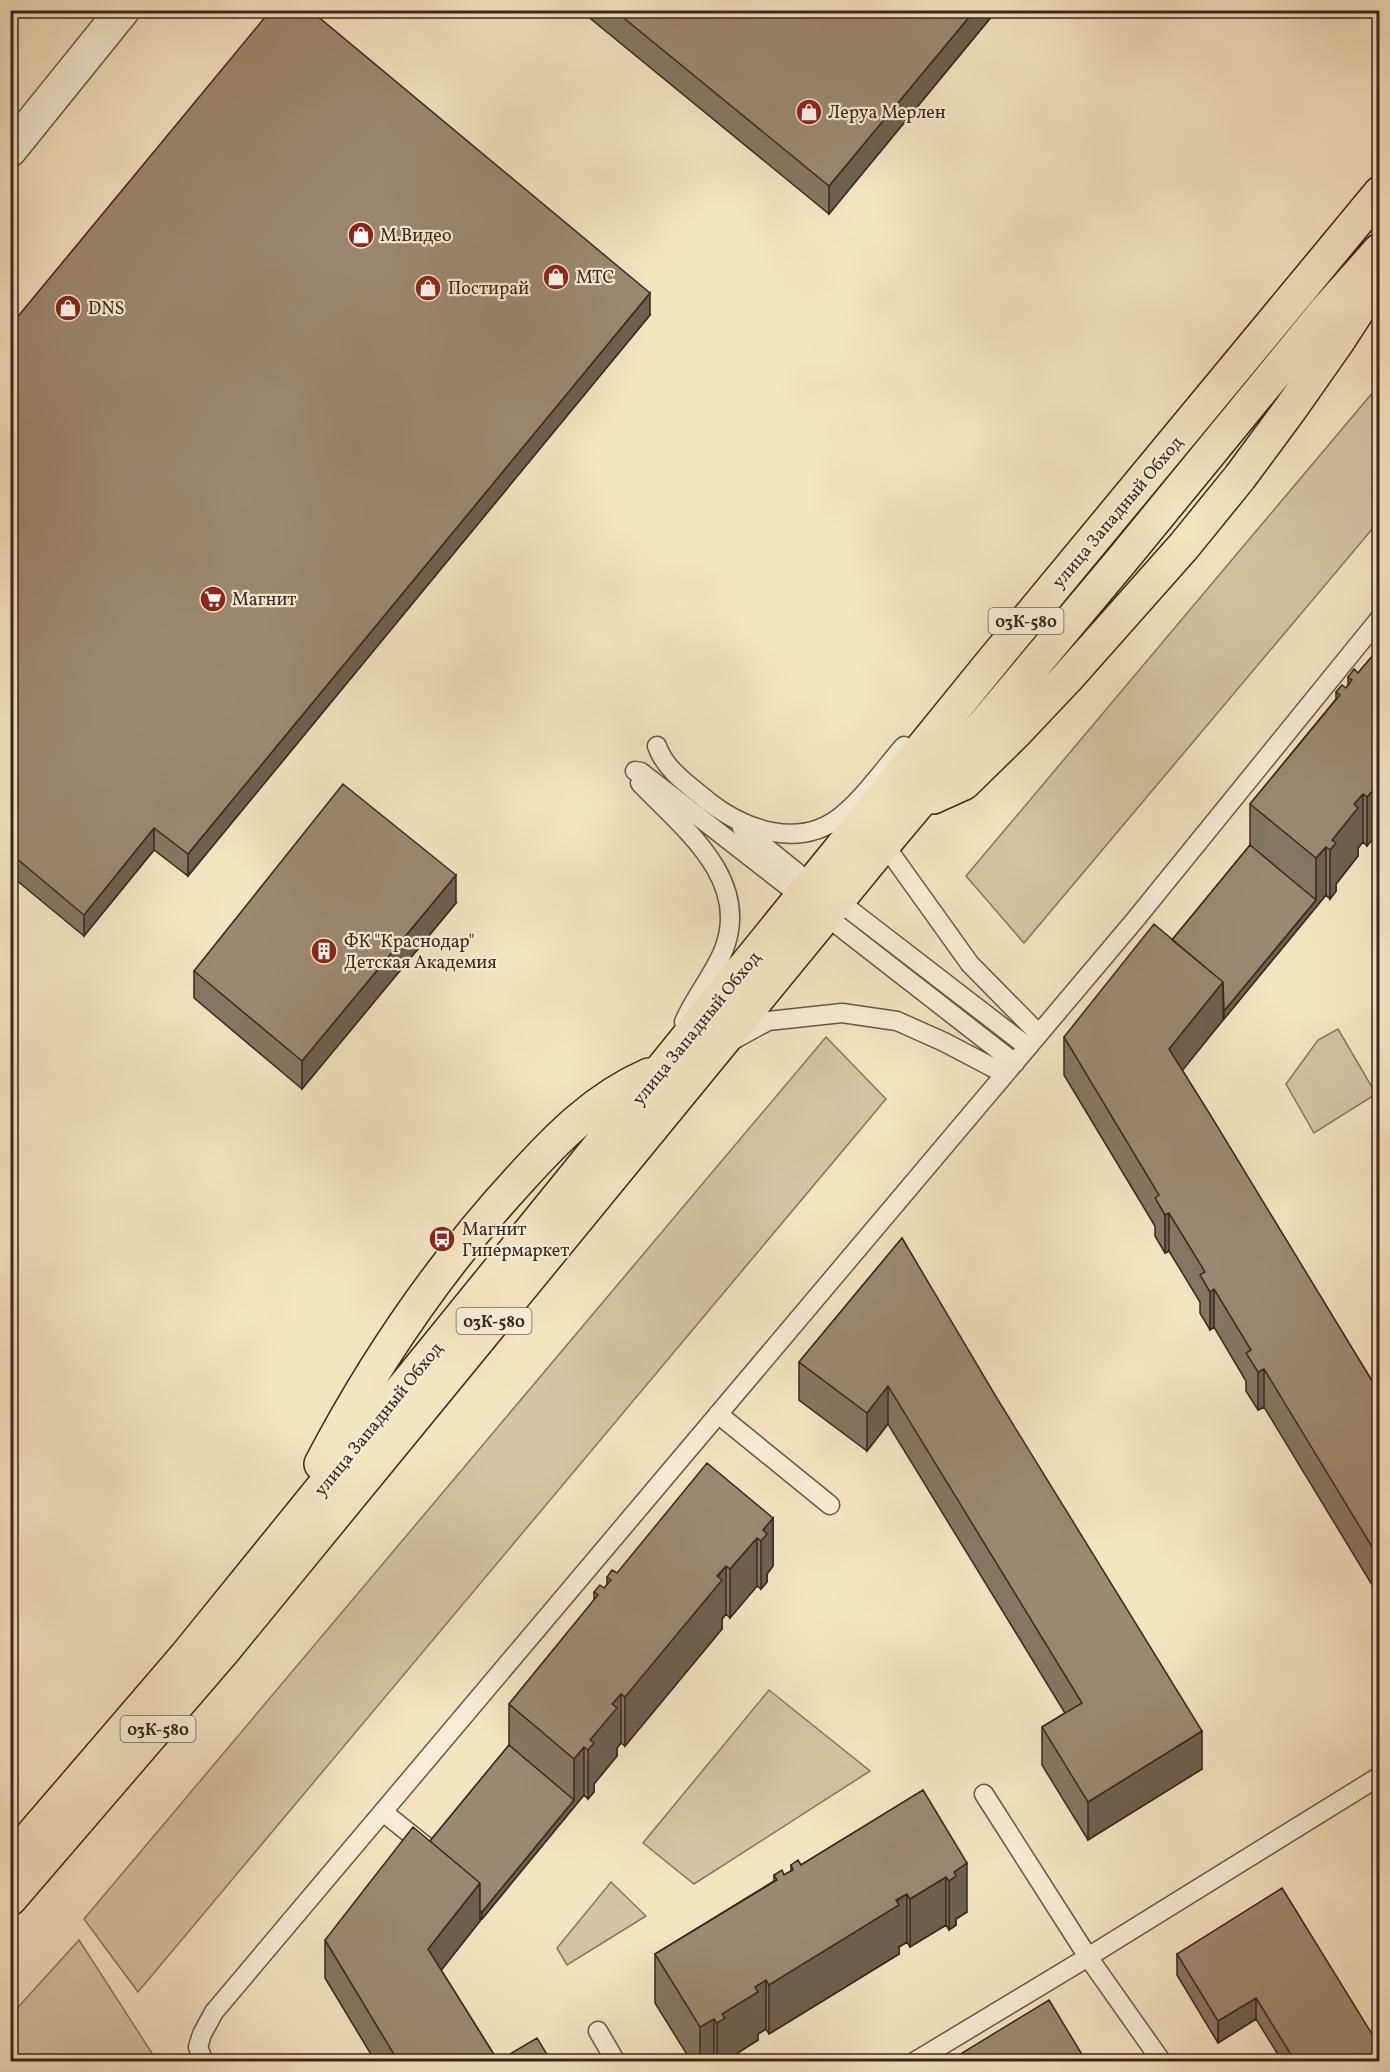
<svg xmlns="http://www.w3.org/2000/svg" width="1390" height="2072" font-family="Vollkorn,serif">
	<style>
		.green { fill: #d5c4a5; stroke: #887461; stroke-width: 1.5 }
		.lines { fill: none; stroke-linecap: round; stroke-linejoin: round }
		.lane-casing { stroke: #6a5546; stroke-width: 21 }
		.street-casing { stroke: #6a5546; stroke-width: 36 }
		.highway-casing { stroke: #3c251d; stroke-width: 36 }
		.lane { stroke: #f8eed7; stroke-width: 18 }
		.street { stroke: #f8eed7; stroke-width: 33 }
		.highway { stroke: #f4e5c1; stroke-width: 33 }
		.wall { fill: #867662; stroke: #3c251d; stroke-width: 1.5 }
		.shaded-wall { fill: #6d6050; stroke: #3c251d; stroke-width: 1.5 }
		.building { fill: #9c8972; stroke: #3c251d; stroke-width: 1.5 }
		.labels { text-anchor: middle; stroke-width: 4.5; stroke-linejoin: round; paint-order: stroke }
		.shield { fill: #f8eed7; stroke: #746155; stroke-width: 1.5 }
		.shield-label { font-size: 16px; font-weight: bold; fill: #3c251d }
		.poi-label { font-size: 18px; fill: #3c251d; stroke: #f8eed7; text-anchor: start }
		.street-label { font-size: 18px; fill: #3c251d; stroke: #f8eed7 }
	</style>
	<rect width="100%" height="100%" fill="#f4e5c1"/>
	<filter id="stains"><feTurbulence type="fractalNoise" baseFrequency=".00333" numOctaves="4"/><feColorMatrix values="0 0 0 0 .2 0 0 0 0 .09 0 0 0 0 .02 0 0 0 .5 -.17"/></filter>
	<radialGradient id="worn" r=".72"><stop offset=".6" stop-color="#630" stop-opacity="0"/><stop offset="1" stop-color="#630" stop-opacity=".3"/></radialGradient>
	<path class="green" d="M 1379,385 L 1379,521 L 1024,943 L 966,876 Z
		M 1338,1029 L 1376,1094 L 1314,1133 L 1286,1084 L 1318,1040 Z
		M 826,1037 L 886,1099 L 138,1992 L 84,1919 Z
		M 769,1690 L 870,1771 L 694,1884 L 643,1843 Z
		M 611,1882 L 646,1916 L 567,1965 L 557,1948 Z
		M 79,1940 L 157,2061 L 11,2061 L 11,2015 Z"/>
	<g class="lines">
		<defs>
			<path id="lane" d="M 657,746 C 665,770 691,787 709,802 C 745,830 799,849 840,817 C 864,798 883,770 904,746
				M 635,771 L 641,772 L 1015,1063
				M 640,783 C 683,828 751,879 724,949 C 714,975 695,996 684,1022
				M 742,828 L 816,888
				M 884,844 L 970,964 L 1039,1034
				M 832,896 L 1028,1047
				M 733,1040 L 768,1021 L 842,1013 L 897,1021 L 944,1042 L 1005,1074
				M 718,1414 L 830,1505
				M 984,1794 L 1088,1957 L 1162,2062
				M 383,1812 L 428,1848
				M 598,2031 L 616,2062
				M 204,2062 L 198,2047 L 202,2034 L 214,2012 L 1135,920 L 1380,618
				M 914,2062 L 1088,1957 L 1380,1776"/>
			<path id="street" d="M 10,150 L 123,10"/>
			<path id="highway" d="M 933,797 L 964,783 L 1016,732 L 1067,678 L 1184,546 L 1240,477 L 1291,408 L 1338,341 L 1380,276
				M 321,1464 C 375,1361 441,1265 519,1180 C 557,1138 596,1098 649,1075
				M 10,1861 L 186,1656 L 988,667 L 1380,193
				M 10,1899 L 224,1650 L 884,844 L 1122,560 L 1325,312 L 1380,250"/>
		</defs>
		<use href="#lane" class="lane-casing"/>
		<use href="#street" class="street-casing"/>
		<use href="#highway" class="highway-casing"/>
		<use href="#lane" class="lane"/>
		<use href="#street" class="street"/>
		<use href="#highway" class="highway"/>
	</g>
	<path class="wall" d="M 580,10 L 997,10 L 829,214 Z
		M 650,315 L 188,876 L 154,850 L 84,936 L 10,875 L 10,326 Z
		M 1380,647 L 1380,830 L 1367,846 L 1363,842 L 1358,848 L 1358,856 L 1336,884 L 1336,891 L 1330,899 L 1326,895 L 1224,1019 L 1223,1018 L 1223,1020 L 1182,1070 L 1380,1394 L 1380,1598 L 1264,1407 L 1258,1410 L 1246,1391 L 1246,1381 L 1214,1327 L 1210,1330 L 1200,1313 L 1200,1302 L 1169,1251 L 1165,1253 L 1155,1236 L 1155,1226 L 1064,1075 L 1064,1037 L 1172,940 L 1250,845 L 1250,804 L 1336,699 L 1336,692 L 1346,688 L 1348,685 L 1348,677 L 1358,673 Z
		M 456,903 L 302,1089 L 194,998 L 194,971 Z
		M 902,1238 L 1202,1769 L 1088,1840 L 1042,1765 L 1042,1727 L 1065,1713 L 888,1424 L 867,1451 L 799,1400 L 799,1362 Z
		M 773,1518 L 773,1566 L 767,1574 L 767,1582 L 761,1589 L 757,1586 L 730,1618 L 726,1614 L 722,1619 L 722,1629 L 625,1746 L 621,1743 L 617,1748 L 617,1756 L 594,1784 L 594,1792 L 588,1799 L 584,1795 L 482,1919 L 480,1918 L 480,1921 L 441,1970 L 498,2061 L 551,2061 L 375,2061 L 325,1978 L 325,1940 L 430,1841 L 509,1745 L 509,1704 L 594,1600 L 594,1592 L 604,1588 L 607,1585 L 607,1577 Z
		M 923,1790 L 967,1912 L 956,1919 L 956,1925 L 949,1930 L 946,1925 L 910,1947 L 907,1942 L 899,1947 L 899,1954 L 769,2034 L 766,2029 L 758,2034 L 758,2040 L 725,2061 L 691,2061 L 655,2003 L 655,1954 L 774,1881 L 774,1875 L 784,1875 L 791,1871 L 791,1865 L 801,1865 Z
		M 1177,1954 L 1380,2061 L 1282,2061 L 1256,2019 L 1218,2043 L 1177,1975 Z"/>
	<path class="shaded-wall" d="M 975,10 L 997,10 L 829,214 L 829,186 Z
		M 650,293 L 650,315 L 188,876 L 188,854 Z
		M 1380,782 L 1380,830 L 1367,846 L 1367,797 Z
		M 1363,794 L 1363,842 L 1358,848 L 1358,856 L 1336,884 L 1336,891 L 1330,899 L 1330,850 L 1332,840 L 1354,804 Z
		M 154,828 L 154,850 L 84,936 L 84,915 Z
		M 1326,847 L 1326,895 L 1224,1019 L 1224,1011 L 1316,900 L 1316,858 Z
		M 456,875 L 456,903 L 302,1089 L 302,1061 Z
		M 1223,982 L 1223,1020 L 1169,1087 L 1169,1049 Z
		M 1169,1213 L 1169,1251 L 1165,1253 L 1165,1215 Z
		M 1214,1289 L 1214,1327 L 1210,1330 L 1210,1292 Z
		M 1264,1369 L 1264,1407 L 1258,1410 L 1258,1372 Z
		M 888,1386 L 888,1424 L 867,1451 L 867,1413 Z
		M 773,1518 L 773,1566 L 767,1574 L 767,1582 L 761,1589 L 761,1541 L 763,1530 Z
		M 757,1538 L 757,1586 L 730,1618 L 730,1569 Z
		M 726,1566 L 726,1614 L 722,1619 L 722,1629 L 625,1746 L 625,1697 Z
		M 621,1694 L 621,1743 L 617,1748 L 617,1756 L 594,1784 L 594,1792 L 588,1799 L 588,1750 L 590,1740 L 612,1704 Z
		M 1202,1731 L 1202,1769 L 1088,1840 L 1088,1802 Z
		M 584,1747 L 584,1795 L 482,1919 L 482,1912 L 574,1800 L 574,1759 Z
		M 967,1863 L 967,1912 L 956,1919 L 956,1925 L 949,1930 L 949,1881 L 954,1872 Z
		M 946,1877 L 946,1925 L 910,1947 L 910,1899 Z
		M 480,1883 L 480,1921 L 428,1987 L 428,1949 Z
		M 907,1894 L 907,1942 L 899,1947 L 899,1954 L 769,2034 L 769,1985 Z
		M 766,1980 L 766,2029 L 758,2034 L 758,2040 L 725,2061 L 717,2061 L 717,2023 L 722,2014 L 755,1987 Z
		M 1256,1998 L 1256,2019 L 1218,2043 L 1218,2021 Z
		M 714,2019 L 714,2061 L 700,2061 L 700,2027 Z"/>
	<path class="building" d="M 271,10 L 310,10 L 650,293 L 188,854 L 154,828 L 84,915 L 10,853 L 10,326 Z
		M 614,10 L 975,10 L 829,186 Z
		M 1380,647 L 1380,782 L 1367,797 L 1363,794 L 1354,804 L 1358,808 L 1332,840 L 1336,843 L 1330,850 L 1326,847 L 1316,858 L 1250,804 L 1340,695 L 1336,692 L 1342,685 L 1346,688 L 1352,680 L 1348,677 L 1354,669 L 1358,673 Z
		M 343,784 L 456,875 L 302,1061 L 194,971 Z
		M 1250,845 L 1316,900 L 1224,1011 L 1223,982 L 1172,940 Z
		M 1154,924 L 1223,982 L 1169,1049 L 1211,1116 L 1380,1394 L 1380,1560 L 1264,1369 L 1258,1372 L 1246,1353 L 1251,1350 L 1214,1289 L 1210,1292 L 1200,1275 L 1205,1272 L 1169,1213 L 1165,1215 L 1155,1198 L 1159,1195 L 1064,1037 Z
		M 902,1238 L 995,1395 L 1202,1731 L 1088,1802 L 1042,1727 L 1082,1703 L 888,1386 L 867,1413 L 799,1362 Z
		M 707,1463 L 773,1518 L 763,1530 L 767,1534 L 761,1541 L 757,1538 L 730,1569 L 726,1566 L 717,1576 L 722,1580 L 625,1697 L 621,1694 L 612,1704 L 617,1708 L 590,1740 L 594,1743 L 588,1750 L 584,1747 L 574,1759 L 509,1704 L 598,1595 L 594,1592 L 600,1585 L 604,1588 L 611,1580 L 607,1577 L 612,1570 L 617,1573 Z
		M 509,1745 L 574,1800 L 482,1912 L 480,1911 L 480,1883 L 430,1841 Z
		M 923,1790 L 967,1863 L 954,1872 L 956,1876 L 949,1881 L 946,1877 L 910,1899 L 907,1894 L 896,1900 L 899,1905 L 769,1985 L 766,1980 L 755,1987 L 758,1992 L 722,2014 L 725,2018 L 717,2023 L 714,2019 L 700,2027 L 655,1954 L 777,1880 L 774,1875 L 782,1870 L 784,1875 L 793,1870 L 791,1865 L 798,1860 L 801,1865 Z
		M 413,1827 L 480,1883 L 428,1949 L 498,2061 L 537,2038 L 551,2061 L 398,2061 L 325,1940 Z
		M 1282,1888 L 1380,2047 L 1380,2061 L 1295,2061 L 1256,1998 L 1218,2021 L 1177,1954 Z
		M 1049,2000 L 1086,2061 L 949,2061 Z"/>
	<defs>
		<symbol id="shop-disc" viewBox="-11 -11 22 22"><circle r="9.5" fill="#8f2418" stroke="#f8eed7"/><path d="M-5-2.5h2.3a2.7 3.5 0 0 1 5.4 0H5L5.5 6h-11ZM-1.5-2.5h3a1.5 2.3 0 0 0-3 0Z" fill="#fff"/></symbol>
		<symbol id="supermarket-disc" viewBox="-11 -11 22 22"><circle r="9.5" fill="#8f2418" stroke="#f8eed7"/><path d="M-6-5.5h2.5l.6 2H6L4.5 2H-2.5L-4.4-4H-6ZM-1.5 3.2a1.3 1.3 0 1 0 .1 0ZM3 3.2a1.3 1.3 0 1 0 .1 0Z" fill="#fff"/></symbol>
		<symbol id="building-disc" viewBox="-11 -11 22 22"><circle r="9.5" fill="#8f2418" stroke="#f8eed7"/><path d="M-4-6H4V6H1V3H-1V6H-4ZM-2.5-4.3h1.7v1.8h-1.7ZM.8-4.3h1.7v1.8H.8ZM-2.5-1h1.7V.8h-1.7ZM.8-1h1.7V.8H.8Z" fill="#fff"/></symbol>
		<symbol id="bus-disc" viewBox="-11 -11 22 22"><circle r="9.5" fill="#8f2418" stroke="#f8eed7"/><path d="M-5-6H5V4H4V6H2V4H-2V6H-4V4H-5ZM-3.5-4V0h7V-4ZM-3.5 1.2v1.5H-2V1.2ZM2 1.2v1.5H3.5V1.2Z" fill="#fff"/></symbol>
	</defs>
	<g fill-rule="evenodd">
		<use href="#shop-disc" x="794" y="97" width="30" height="30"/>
		<use href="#shop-disc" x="346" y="220" width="30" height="30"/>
		<use href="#shop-disc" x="541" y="262" width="30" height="30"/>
		<use href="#shop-disc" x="413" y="273" width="30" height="30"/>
		<use href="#shop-disc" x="53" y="293" width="30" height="30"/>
		<use href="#supermarket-disc" x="198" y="584" width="30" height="30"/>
		<use href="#building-disc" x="309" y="936" width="30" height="30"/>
		<use href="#bus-disc" x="427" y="1224" width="30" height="30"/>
	</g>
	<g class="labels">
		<g class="shield">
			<rect x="988.5" y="608" width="75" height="26" rx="4.5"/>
			<rect x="456.5" y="1308" width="75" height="26" rx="4.5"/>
			<rect x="120.5" y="1716" width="75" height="26" rx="4.5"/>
		</g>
		<g class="shield-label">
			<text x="1026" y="627">03К-580</text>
			<text x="494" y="1327">03К-580</text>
			<text x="158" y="1735">03К-580</text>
		</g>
		<g class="poi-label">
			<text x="828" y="118">Леруа Мерлен</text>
			<text x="380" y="241">М.Видео</text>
			<text x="576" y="283">МТС</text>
			<text x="448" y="294">Постирай</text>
			<text x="88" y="314">DNS</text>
			<text x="232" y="605">Магнит</text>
			<text x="344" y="947">ФК "Краснодар"<tspan x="344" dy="21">Детская Академия</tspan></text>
			<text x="462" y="1235">Магнит<tspan x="462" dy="21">Гипермаркет</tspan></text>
		</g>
		<g class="street-label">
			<text transform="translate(1117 512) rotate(-50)" y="6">улица Западный Обход</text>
			<text transform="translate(696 1028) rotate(-51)" y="6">улица Западный Обход</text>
			<text transform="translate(378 1419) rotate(-51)" y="6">улица Западный Обход</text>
		</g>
	</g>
	<rect width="1390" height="2072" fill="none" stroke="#f4e5c1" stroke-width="36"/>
	<rect x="12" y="12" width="1366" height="2048" fill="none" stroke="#3c251d" stroke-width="3"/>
	<rect x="18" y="18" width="1354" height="2036" fill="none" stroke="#3c251d" stroke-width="1.5"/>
	<rect width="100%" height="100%" filter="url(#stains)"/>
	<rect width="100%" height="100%" fill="url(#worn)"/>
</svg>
